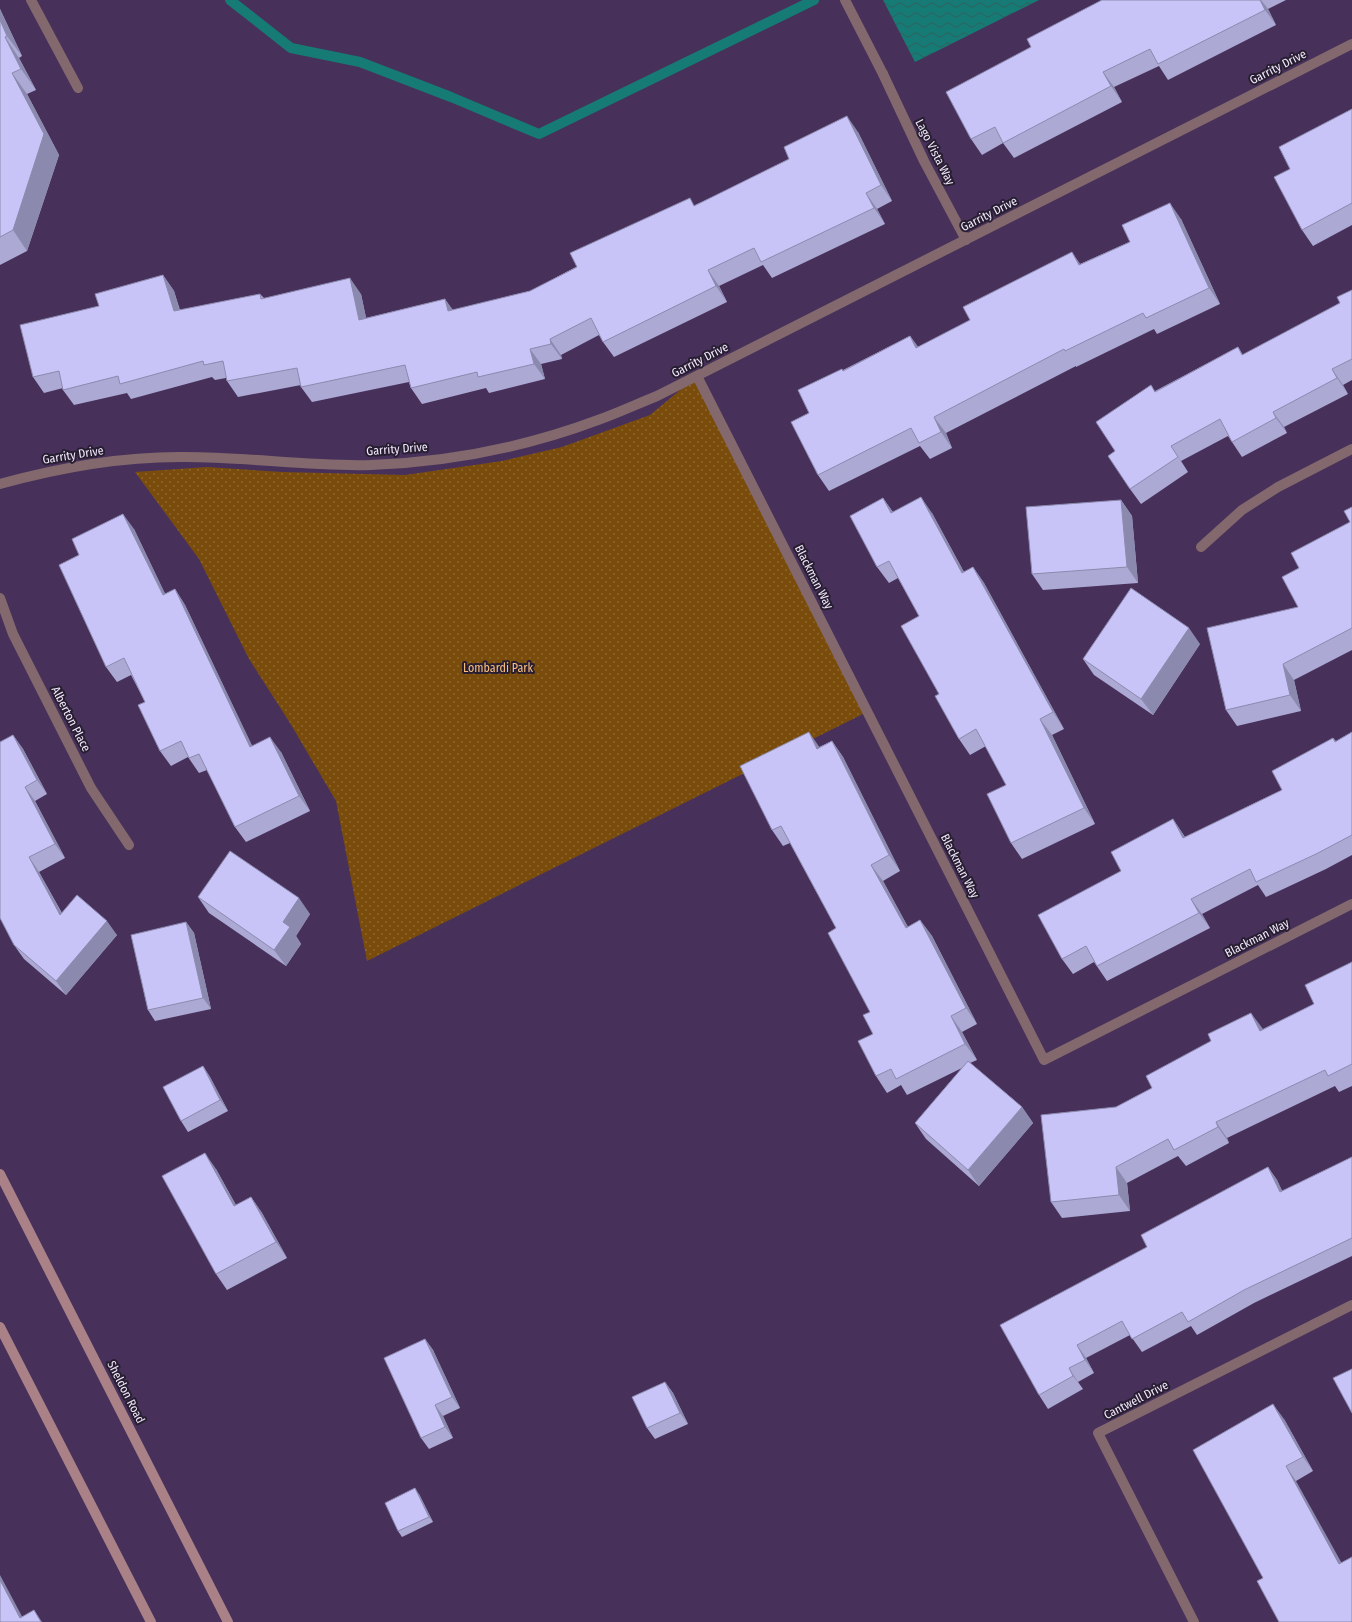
<svg xmlns="http://www.w3.org/2000/svg" width="1352" height="1622" font-family="'Fira Sans Condensed',sans-serif">
	<style>
		.park { fill: url(#park-dots) }
		.water { fill: url(#water-waves) }
		.lines { fill: none; stroke-linecap: round; stroke-linejoin: round }
		.stream { stroke: #167b74; stroke-width: 10 }
		.service { stroke: #83696d; stroke-width: 10 }
		.minor { stroke: #83696d; stroke-width: 10 }
		.secondary { stroke: #a98187; stroke-width: 10 }
		.wall { fill: #aca9d5 }
		.shaded-wall { fill: #8c89ae }
		.building { fill: #c8c4f8; stroke: #8c89ae }
		.labels { text-anchor: middle; stroke-width: 4; stroke-linejoin: round; paint-order: stroke }
		.street-label { font-size: 12px; fill: #f2e8fc; stroke: #281e31 }
		.park-label { font-size: 12px; fill: #f9bf80; stroke: #281e31 }
	</style>
	<defs>
		<pattern id="park-dots" width="8" height="8" patternUnits="userSpaceOnUse"><rect width="8" height="8" fill="#7a4c0b"/><path d="M2 2h.1M6 6h.1" fill="none" stroke="#8d662f" stroke-width="1.8" stroke-linecap="round"/></pattern>
		<pattern id="water-waves" width="16" height="10" patternUnits="userSpaceOnUse"><rect width="16" height="10" fill="#167b74"/><path d="M0 5q4-4 8 0t8 0" fill="none" stroke="#306060"/></pattern>
	</defs>
	<rect width="100%" height="100%" fill="#47315a"/>
	<path class="park" d="M 697,376 L 867,712 L 367,961 L 336,801 L 290,723 L 249,659 L 199,559 L 135,472 L 207,467 L 282,472 L 405,475 L 502,461 L 562,447 L 650,415 Z"/>
	<path class="water" d="M 883,0 L 1039,0 L 915,62 Z"/>
	<g class="lines">
		<path class="stream" d="M 230,0 L 291,48 L 360,62 L 451,97 L 539,134 L 814,0"/>
		<path class="service" d="M 31,0 L 78,88
			M 845,0 L 883,74"/>
		<path class="minor" d="M 883,74 L 924,161 L 966,240
			M 697,376 L 1044,1060 L 1352,904
			M 0,484 C 58,468 119,457 179,457 C 243,456 307,467 371,465 C 448,462 526,447 598,420 C 618,413 637,404 657,396 L 1352,44
			M 1201,547 L 1242,510 L 1278,487 L 1352,449
			M 0,598 L 13,634 L 91,788 L 129,845
			M 1194,1622 L 1098,1433 L 1352,1305"/>
		<path class="secondary" d="M 0,1174 L 228,1622
			M 0,1327 L 151,1622"/>
	</g>
	<path class="wall" d="M 1102,0 L 1286,0 L 1268,9 L 1276,25 L 1168,80 L 1159,66 L 1114,87 L 1122,102 L 1014,158 L 1003,143 L 982,155 L 971,139 L 1031,47 Z
		M 0,9 L 22,56 L 19,58 L 36,90 L 27,94 L 59,155 L 27,251 L 0,265 Z
		M 1352,109 L 1352,225 L 1313,246 L 1302,230 L 1290,169 Z
		M 858,132 L 892,201 L 877,209 L 885,224 L 772,278 L 763,265 L 719,286 L 727,302 L 614,357 L 603,342 L 599,335 L 561,355 L 562,359 L 541,364 L 545,379 L 489,393 L 486,388 L 422,404 L 411,388 L 409,382 L 312,402 L 301,387 L 301,385 L 238,397 L 227,381 L 226,378 L 215,380 L 212,377 L 131,399 L 127,393 L 74,405 L 63,390 L 63,388 L 44,393 L 33,377 L 99,306 L 163,275 L 174,291 L 180,310 L 260,294 L 264,298 L 361,294 L 366,318 L 445,299 L 452,310 L 530,291 L 695,205 Z
		M 1181,219 L 1220,304 L 1157,334 L 1154,329 L 1076,367 L 1076,366 L 946,433 L 952,448 L 930,459 L 920,446 L 829,491 L 818,475 L 809,413 L 843,370 L 910,336 L 918,347 L 1080,264 Z
		M 1352,290 L 1352,380 L 1343,385 L 1348,394 L 1284,427 L 1287,433 L 1242,457 L 1228,436 L 1181,461 L 1188,472 L 1141,504 L 1130,489 L 1155,391 L 1238,347 L 1243,355 L 1340,303 Z
		M 883,498 L 893,512 L 932,513 L 964,572 L 973,567 L 984,583 L 1064,729 L 1052,735 L 1095,824 L 1022,859 L 1011,843 L 1006,785 L 986,746 L 970,755 L 959,739 L 939,694 L 919,616 L 898,578 L 889,583 L 877,567 Z
		M 1121,500 L 1132,516 L 1138,583 L 1043,590 L 1032,574 Z
		M 1352,507 L 1352,650 L 1294,680 L 1301,711 L 1237,726 L 1226,710 L 1298,607 L 1299,568 L 1350,522 Z
		M 134,529 L 165,594 L 175,589 L 185,605 L 252,746 L 281,752 L 310,811 L 246,842 L 235,827 L 207,770 L 199,773 L 188,757 L 171,766 L 160,751 L 145,702 L 131,675 L 117,682 L 106,667 Z
		M 1200,644 L 1153,715 L 1094,675 L 1083,659 Z
		M 1352,732 L 1352,855 L 1326,869 L 1266,897 L 1258,885 L 1202,914 L 1210,928 L 1107,981 L 1094,962 L 1073,974 L 1062,959 L 1121,871 L 1173,819 L 1185,837 L 1282,790 L 1333,738 L 1336,741 Z
		M 13,735 L 23,749 L 47,794 L 35,801 L 65,858 L 39,872 L 62,913 L 117,935 L 66,995 L 24,959 L 14,945 L 1,742 Z
		M 832,741 L 843,757 L 900,871 L 883,881 L 908,927 L 920,920 L 932,936 L 977,1024 L 962,1032 L 977,1060 L 970,1063 L 1022,1107 L 1033,1123 L 979,1186 L 926,1139 L 915,1123 L 962,1068 L 907,1095 L 901,1085 L 887,1093 L 876,1076 L 870,1012 L 836,928 L 790,843 L 783,846 L 772,830 L 819,747 Z
		M 198,897 L 310,914 L 296,936 L 301,944 L 286,966 L 209,913 Z
		M 186,922 L 194,933 L 211,1009 L 155,1021 L 148,1010 Z
		M 1352,962 L 1352,1086 L 1339,1092 L 1335,1086 L 1227,1138 L 1229,1143 L 1186,1166 L 1178,1156 L 1127,1183 L 1130,1211 L 1062,1218 L 1051,1202 L 1116,1107 L 1263,1029 L 1314,1004 Z
		M 203,1066 L 210,1077 L 228,1111 L 188,1132 L 181,1121 Z
		M 1352,1157 L 1352,1256 L 1254,1303 L 1197,1335 L 1191,1326 L 1142,1352 L 1130,1335 L 1086,1358 L 1094,1373 L 1078,1382 L 1083,1389 L 1048,1409 L 1039,1395 L 1147,1247 L 1268,1167 L 1277,1180 L 1282,1191 Z
		M 216,1169 L 236,1205 L 251,1197 L 262,1213 L 287,1258 L 227,1290 L 216,1274 Z
		M 425,1339 L 433,1350 L 460,1408 L 443,1416 L 453,1438 L 429,1449 L 421,1438 Z
		M 665,1382 L 673,1393 L 688,1424 L 655,1439 L 647,1428 Z
		M 1284,1419 L 1313,1471 L 1296,1481 L 1263,1578 Z
		M 419,1494 L 433,1522 L 402,1537 L 398,1531 Z"/>
	<path class="shaded-wall" d="M 1260,0 L 1261,0 L 1268,9 L 1276,25 L 1265,10 Z
		M 0,9 L 22,56 L 7,36 L 0,20 Z
		M 5,37 L 19,58 L 36,90 L 21,69 Z
		M 1103,72 L 1114,87 L 1122,102 L 1111,86 Z
		M 12,73 L 27,94 L 59,155 L 27,251 L 13,230 Z
		M 847,116 L 858,132 L 892,201 L 881,185 Z
		M 866,193 L 877,209 L 885,224 L 874,208 Z
		M 1170,203 L 1181,219 L 1220,304 L 1209,288 Z
		M 1072,252 L 1083,268 L 1079,265 Z
		M 708,270 L 719,286 L 727,302 L 716,286 Z
		M 163,275 L 174,291 L 184,326 L 174,311 Z
		M 350,278 L 361,294 L 370,336 L 359,320 Z
		M 445,299 L 456,314 L 448,311 Z
		M 910,336 L 922,352 L 916,348 Z
		M 550,339 L 561,355 L 562,359 L 551,344 Z
		M 530,349 L 541,364 L 545,379 L 534,364 Z
		M 1332,369 L 1343,385 L 1348,394 L 1337,378 Z
		M 1273,412 L 1284,427 L 1287,433 L 1276,418 Z
		M 934,417 L 946,433 L 952,448 L 941,432 Z
		M 1171,446 L 1181,461 L 1188,472 L 1178,457 Z
		M 921,497 L 932,513 L 973,589 L 962,573 Z
		M 883,498 L 894,514 L 891,513 Z
		M 1121,500 L 1132,516 L 1138,583 L 1127,567 Z
		M 123,514 L 134,529 L 173,610 L 163,595 Z
		M 973,567 L 984,583 L 1064,729 L 1053,712 Z
		M 175,589 L 185,605 L 260,762 L 250,747 Z
		M 1189,628 L 1200,644 L 1153,715 L 1141,699 Z
		M 1283,664 L 1294,680 L 1301,711 L 1290,695 Z
		M 1040,719 L 1052,735 L 1095,824 L 1084,808 Z
		M 809,732 L 820,748 L 817,749 Z
		M 13,735 L 23,749 L 47,794 L 37,780 Z
		M 270,737 L 281,752 L 310,811 L 299,796 Z
		M 832,741 L 843,757 L 900,871 L 889,855 Z
		M 25,787 L 35,801 L 65,858 L 55,844 Z
		M 1173,819 L 1183,834 L 1193,853 L 1183,838 Z
		M 29,857 L 39,872 L 70,929 L 60,915 Z
		M 871,865 L 883,881 L 917,944 L 906,928 Z
		M 299,898 L 310,914 L 296,936 L 301,944 L 286,966 L 274,950 L 283,922 Z
		M 1191,899 L 1202,914 L 1210,928 L 1199,913 Z
		M 920,920 L 932,936 L 977,1024 L 966,1008 Z
		M 107,921 L 117,935 L 66,995 L 56,981 Z
		M 186,922 L 194,933 L 211,1009 L 203,998 Z
		M 1251,1013 L 1263,1029 L 1260,1031 Z
		M 951,1016 L 962,1032 L 977,1060 L 965,1044 Z
		M 203,1066 L 210,1077 L 228,1111 L 220,1100 Z
		M 1022,1107 L 1033,1123 L 979,1186 L 968,1170 Z
		M 1216,1122 L 1227,1138 L 1229,1143 L 1218,1127 Z
		M 205,1153 L 216,1169 L 245,1222 L 234,1206 Z
		M 1116,1167 L 1127,1183 L 1130,1211 L 1119,1195 Z
		M 1268,1167 L 1277,1180 L 1289,1205 L 1280,1192 Z
		M 251,1197 L 262,1213 L 287,1258 L 276,1242 Z
		M 425,1339 L 433,1350 L 460,1408 L 452,1397 Z
		M 1077,1345 L 1086,1358 L 1094,1373 L 1085,1360 Z
		M 1069,1368 L 1078,1382 L 1083,1389 L 1073,1376 Z
		M 665,1382 L 673,1393 L 688,1424 L 680,1413 Z
		M 1273,1404 L 1284,1419 L 1313,1471 L 1303,1457 Z
		M 435,1405 L 443,1416 L 453,1438 L 445,1427 Z
		M 1286,1466 L 1296,1481 L 1350,1578 L 1339,1564 Z
		M 415,1488 L 419,1494 L 433,1522 L 429,1517 Z
		M 0,1575 L 25,1622 L 20,1618 L 0,1580 Z
		M 34,1610 L 42,1622 L 41,1622 Z"/>
	<path class="building" d="M 1102,0 L 1260,0 L 1265,10 L 1158,64 L 1150,49 L 1103,72 L 1111,86 L 1003,143 L 995,127 L 971,139 L 946,92 L 1031,47 L 1027,39 Z
		M 0,20 L 7,36 L 5,37 L 21,69 L 12,73 L 44,134 L 13,230 L 0,237 Z
		M 1352,109 L 1352,203 L 1302,230 L 1274,177 L 1290,169 L 1279,147 Z
		M 847,116 L 881,185 L 866,193 L 874,208 L 761,262 L 754,248 L 708,270 L 716,286 L 603,342 L 591,318 L 550,339 L 551,344 L 530,349 L 534,364 L 478,377 L 477,372 L 411,388 L 405,365 L 301,387 L 297,368 L 227,381 L 223,361 L 204,365 L 203,361 L 120,384 L 118,376 L 63,390 L 59,371 L 33,377 L 20,325 L 99,306 L 95,294 L 163,275 L 174,311 L 260,294 L 261,299 L 350,278 L 359,320 L 445,299 L 448,311 L 530,291 L 577,267 L 570,253 L 690,198 L 694,206 L 789,159 L 784,147 Z
		M 1170,203 L 1209,288 L 1146,318 L 1143,313 L 1065,351 L 1064,349 L 934,417 L 941,432 L 919,443 L 911,428 L 818,475 L 791,422 L 809,413 L 798,390 L 842,369 L 843,371 L 910,336 L 916,348 L 970,320 L 963,307 L 1072,252 L 1079,265 L 1130,242 L 1122,225 Z
		M 1352,290 L 1352,359 L 1332,369 L 1337,378 L 1273,412 L 1276,418 L 1232,442 L 1220,419 L 1171,446 L 1178,457 L 1130,489 L 1108,456 L 1115,451 L 1096,422 L 1151,385 L 1155,392 L 1238,347 L 1242,355 L 1340,303 L 1337,297 Z
		M 921,497 L 962,573 L 973,567 L 1053,712 L 1040,719 L 1084,808 L 1011,843 L 987,794 L 1006,785 L 976,729 L 959,739 L 935,696 L 939,694 L 901,626 L 919,616 L 889,561 L 877,567 L 850,516 L 883,498 L 891,513 Z
		M 1121,500 L 1127,567 L 1032,574 L 1026,507 Z
		M 1352,507 L 1352,628 L 1283,664 L 1290,695 L 1226,710 L 1207,628 L 1298,607 L 1282,577 L 1299,568 L 1291,553 L 1350,522 L 1344,511 Z
		M 123,514 L 163,595 L 175,589 L 250,747 L 270,737 L 299,796 L 235,827 L 199,754 L 189,758 L 181,741 L 160,751 L 138,705 L 145,702 L 124,658 L 106,667 L 59,565 L 79,555 L 72,539 Z
		M 1131,588 L 1189,628 L 1141,699 L 1083,659 Z
		M 809,732 L 817,749 L 832,741 L 889,855 L 871,865 L 906,928 L 920,920 L 966,1008 L 951,1016 L 965,1044 L 896,1079 L 891,1069 L 876,1076 L 858,1041 L 873,1034 L 863,1015 L 870,1012 L 828,933 L 836,928 L 781,826 L 772,830 L 740,766 Z
		M 1352,732 L 1352,835 L 1316,854 L 1256,882 L 1250,869 L 1191,899 L 1199,913 L 1097,966 L 1086,946 L 1062,959 L 1038,915 L 1121,871 L 1111,852 L 1173,819 L 1183,838 L 1282,790 L 1272,771 L 1333,738 L 1335,742 Z
		M 13,735 L 37,780 L 25,787 L 55,844 L 29,857 L 60,915 L 77,895 L 107,921 L 56,981 L 14,945 L 0,918 L 0,742 Z
		M 230,851 L 299,898 L 283,922 L 290,927 L 274,950 L 198,897 Z
		M 186,922 L 203,998 L 148,1010 L 131,935 Z
		M 1352,962 L 1352,1064 L 1328,1076 L 1325,1070 L 1216,1122 L 1218,1127 L 1174,1150 L 1168,1139 L 1116,1167 L 1119,1195 L 1051,1202 L 1041,1115 L 1116,1107 L 1152,1088 L 1146,1076 L 1211,1041 L 1208,1034 L 1251,1013 L 1260,1031 L 1314,1004 L 1305,985 Z
		M 968,1061 L 1022,1107 L 968,1170 L 915,1123 Z
		M 203,1066 L 220,1100 L 181,1121 L 163,1087 Z
		M 205,1153 L 234,1206 L 251,1197 L 276,1242 L 216,1274 L 162,1176 Z
		M 1352,1157 L 1352,1238 L 1244,1290 L 1188,1322 L 1182,1312 L 1132,1339 L 1122,1321 L 1077,1345 L 1085,1360 L 1069,1368 L 1073,1376 L 1039,1395 L 1000,1325 L 1147,1247 L 1141,1235 L 1268,1167 L 1280,1192 Z
		M 425,1339 L 452,1397 L 435,1405 L 445,1427 L 421,1438 L 384,1358 Z
		M 1352,1369 L 1352,1413 L 1333,1378 Z
		M 665,1382 L 680,1413 L 647,1428 L 632,1397 Z
		M 1273,1404 L 1303,1457 L 1286,1466 L 1339,1564 L 1352,1557 L 1352,1622 L 1279,1622 L 1257,1581 L 1263,1578 L 1193,1450 Z
		M 415,1488 L 429,1517 L 398,1531 L 385,1503 Z
		M 0,1580 L 20,1618 L 34,1610 L 41,1622 L 0,1622 Z"/>
	<g class="labels">
		<g class="street-label">
			<text transform="translate(1278 67) rotate(-27)" y="4">Garrity Drive</text>
			<text transform="translate(935 152) rotate(63)" y="4">Lago Vista Way</text>
			<text transform="translate(989 214) rotate(-27)" y="4">Garrity Drive</text>
			<text transform="translate(700 360) rotate(-27)" y="4">Garrity Drive</text>
			<text transform="translate(397 449) rotate(-4)" y="4">Garrity Drive</text>
			<text transform="translate(73 455) rotate(-9)" y="4">Garrity Drive</text>
			<text transform="translate(814 577) rotate(63)" y="4">Blackman Way</text>
			<text transform="translate(71 719) rotate(63)" y="4">Alberton Place</text>
			<text transform="translate(960 866) rotate(63)" y="4">Blackman Way</text>
			<text transform="translate(1257 938) rotate(-27)" y="4">Blackman Way</text>
			<text transform="translate(126 1392) rotate(63)" y="4">Sheldon Road</text>
			<text transform="translate(1136 1400) rotate(-27)" y="4">Cantwell Drive</text>
		</g>
		<g class="park-label">
			<text x="498" y="672">Lombardi Park</text>
		</g>
	</g>
</svg>
